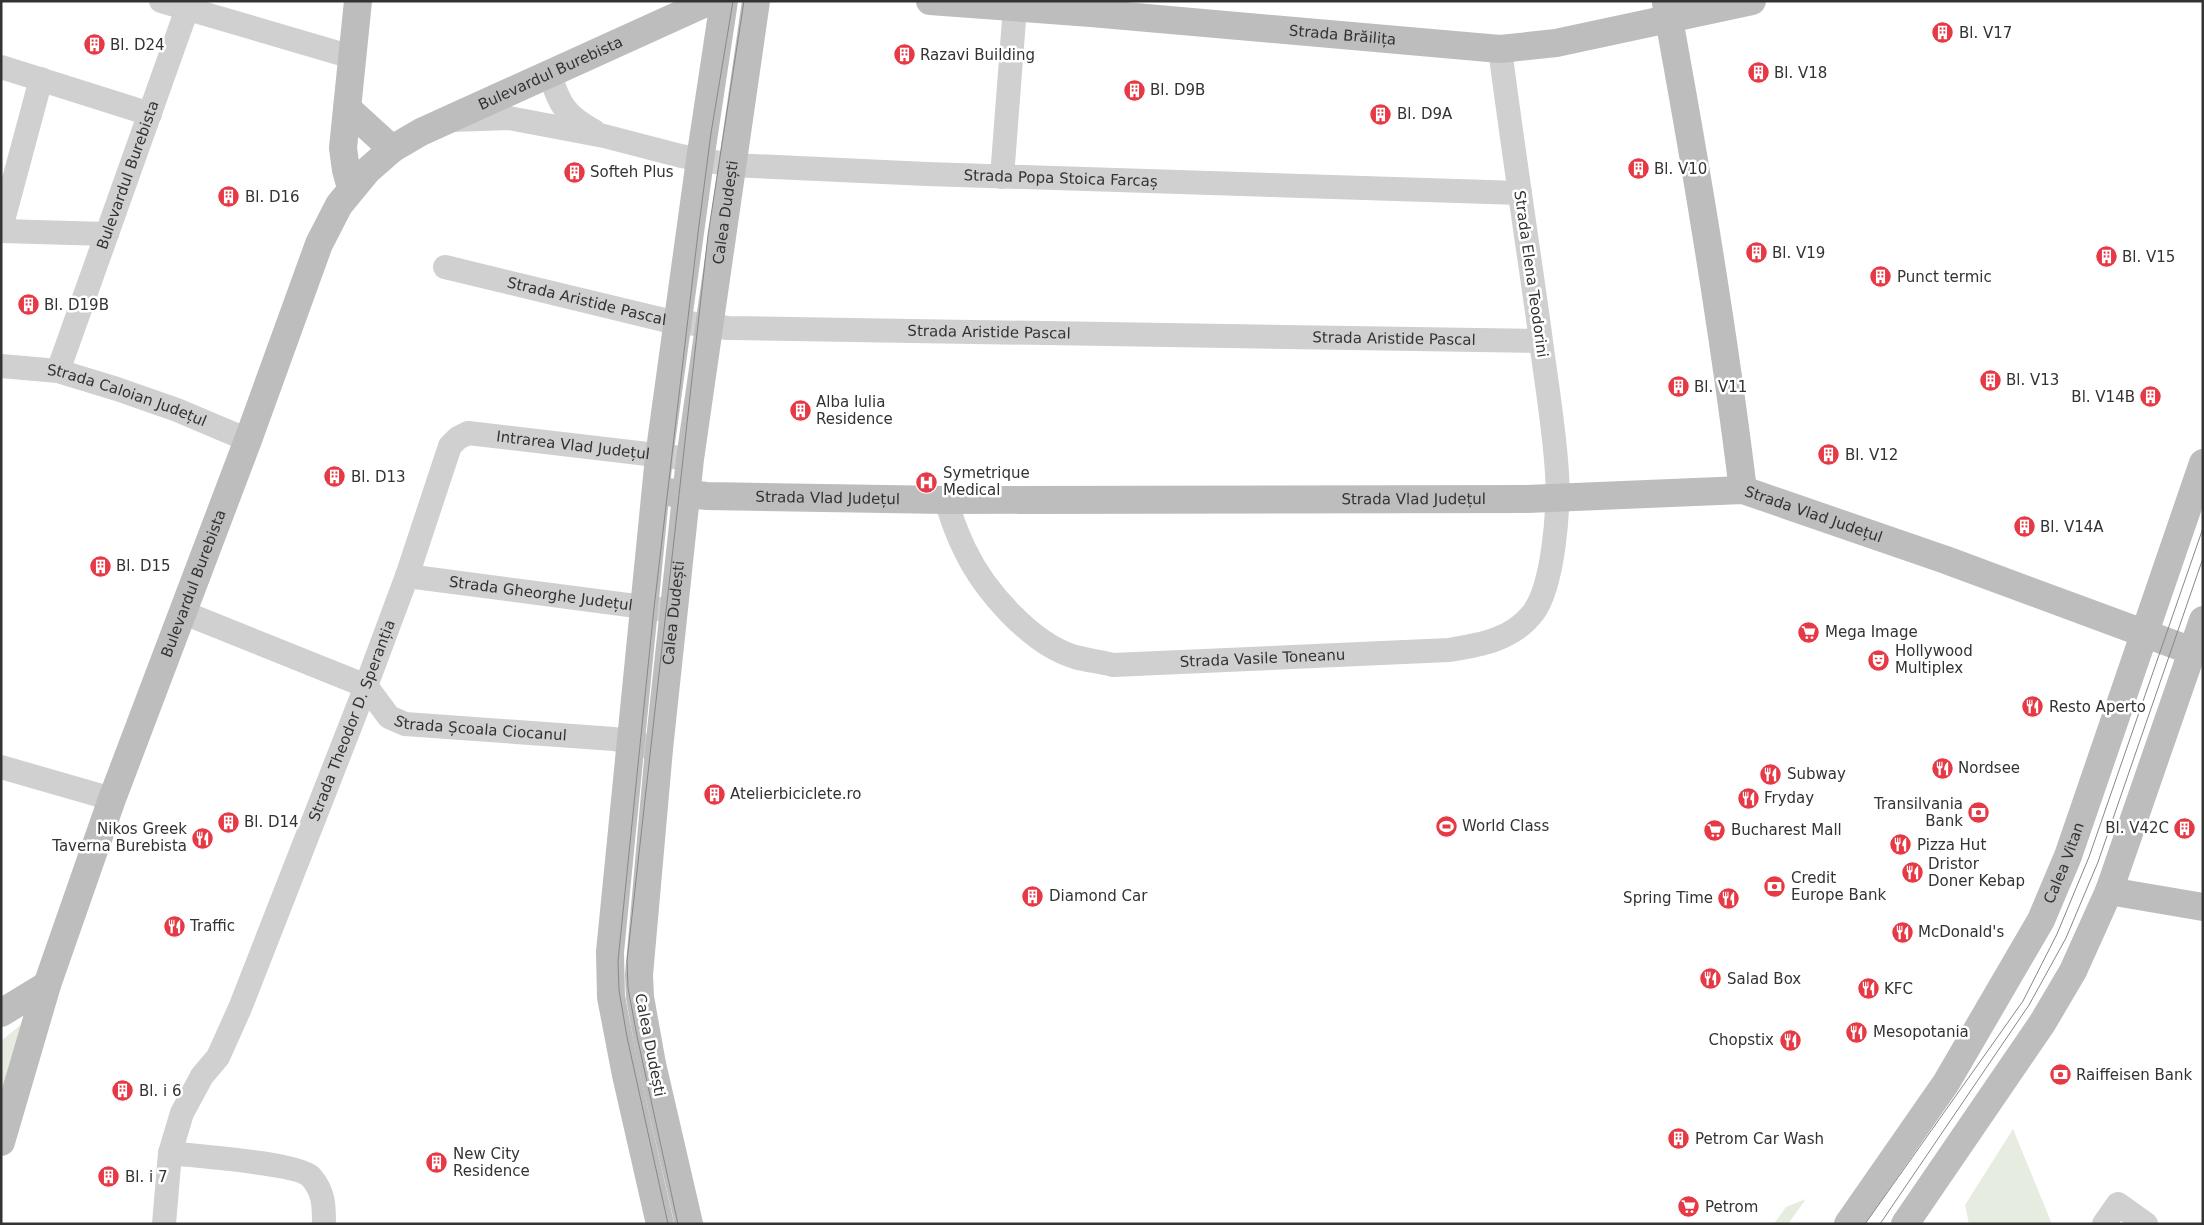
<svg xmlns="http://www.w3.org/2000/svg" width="2204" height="1225" font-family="'DejaVu Sans',sans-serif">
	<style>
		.green { fill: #e6ecdf }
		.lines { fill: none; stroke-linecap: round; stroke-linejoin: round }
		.street { stroke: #d0d0d0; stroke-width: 24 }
		.secondary { stroke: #bdbdbd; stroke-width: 28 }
		.tram { stroke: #888; stroke-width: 1 }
		.labels { text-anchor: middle; stroke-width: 5; stroke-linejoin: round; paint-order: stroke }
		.poi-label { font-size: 15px; fill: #333; stroke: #fff; text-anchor: start }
		.street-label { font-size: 15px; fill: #333; stroke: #fff }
	</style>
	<rect width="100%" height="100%" fill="#fff"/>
	<path class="green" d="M 34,1014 L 1,1119 L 1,1041 Z
		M 2013,1129 L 2052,1224 L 1969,1224 L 1965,1205 Z
		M 1806,1199 L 1788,1224 L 1774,1224 L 1786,1207 Z"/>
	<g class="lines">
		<g class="street">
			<path d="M 161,1 L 352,57"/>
			<path d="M 1,67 L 150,114"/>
			<path d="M 550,74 C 559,105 566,116 594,131"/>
			<path id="s1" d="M 451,120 L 509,118 L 604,136 L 681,156 L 732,165 L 927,174 L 1520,193"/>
			<path d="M 1002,177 L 1015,7"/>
			<path d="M 1,228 L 41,79"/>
			<path d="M 1,231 L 107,234"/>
			<path id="s2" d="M 445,267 L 664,320 L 728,328 L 1540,341"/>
			<path id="s3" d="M 1,366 L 58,371 L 117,389 L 177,410 L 248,440"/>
			<path id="s4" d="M 58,371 L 187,9"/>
			<path id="s5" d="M 946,500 C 951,517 957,534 965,550 C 984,590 1031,644 1075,657 C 1087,660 1100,662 1113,665 L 1449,650 C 1480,645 1512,640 1533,613 C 1554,585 1559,508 1557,473 C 1554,424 1545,375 1539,326 C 1526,234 1512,142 1500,49"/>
			<path id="s6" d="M 407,576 L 674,611"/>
			<path id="s7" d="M 182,612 L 366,686 L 389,717 L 405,724 L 614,739 L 650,747"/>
			<path d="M 1,767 L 112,799"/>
			<path d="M 170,1153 C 194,1156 298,1163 311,1177 C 324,1192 324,1205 324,1224"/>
			<path id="s8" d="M 164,1224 L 170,1153 L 182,1113 L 202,1076 L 218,1057 L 240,1008 L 366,686 L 407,576 L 450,446 L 458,438 L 468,433 L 690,459"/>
			<path d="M 2104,1224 L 2118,1204 L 2146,1224"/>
		</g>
		<g class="secondary">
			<path id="s9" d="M 930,1 L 1091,13 L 1500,49 L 1556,43 L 1752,1"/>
			<path d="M 1666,3 C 1696,165 1723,327 1743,490"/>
			<path d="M 347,108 L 392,149"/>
			<path d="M 351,188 L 346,170 L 343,148 L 358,1"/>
			<path id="s10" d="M 656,491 L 707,496 L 946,500 L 1527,499 L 1743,490 L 1946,560 L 2192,651"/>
			<path d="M 2109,891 L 2203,907"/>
			<path d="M 1,1013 L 47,985"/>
			<path id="s11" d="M 1,1142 L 47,985 L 112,799 L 248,440 L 319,244 L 339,205 L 367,171 L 392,149 L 421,132 L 710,1"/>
			<path d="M 660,1224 L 626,1075 L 611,997 L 610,952 L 659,457 L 700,160 L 724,1"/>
			<path id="s12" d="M 689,1224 L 652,1064 L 640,997 L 639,975 L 659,749 L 690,459 L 756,1"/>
			<path id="s13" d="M 1848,1224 L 1946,1083 L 2041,920 L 2068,856 L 2203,463"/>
			<path d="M 1905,1224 L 2043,1022 L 2073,971 L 2109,891 L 2203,620"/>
		</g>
		<path class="tram" d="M 668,1224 L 627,1037 L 619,990 L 618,961 L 654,608 L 698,233 L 711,133 L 733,1
			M 678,1224 L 637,1036 L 628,988 L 627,961 L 708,235 L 744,1
			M 1865,1224 L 2023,1001 L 2057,934 L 2089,857 L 2203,528
			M 1880,1224 L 2029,1005 L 2066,938 L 2098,862 L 2203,558"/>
	</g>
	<defs>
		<symbol id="building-disc" viewBox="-11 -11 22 22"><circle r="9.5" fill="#e63946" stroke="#fff"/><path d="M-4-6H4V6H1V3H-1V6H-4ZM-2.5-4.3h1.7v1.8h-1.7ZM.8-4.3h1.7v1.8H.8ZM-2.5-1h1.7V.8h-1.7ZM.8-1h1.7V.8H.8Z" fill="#fff"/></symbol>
		<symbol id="hospital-disc" viewBox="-11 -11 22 22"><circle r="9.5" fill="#e63946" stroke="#fff"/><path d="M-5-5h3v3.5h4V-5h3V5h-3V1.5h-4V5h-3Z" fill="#fff"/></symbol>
		<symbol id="supermarket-disc" viewBox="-11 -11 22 22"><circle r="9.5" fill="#e63946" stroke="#fff"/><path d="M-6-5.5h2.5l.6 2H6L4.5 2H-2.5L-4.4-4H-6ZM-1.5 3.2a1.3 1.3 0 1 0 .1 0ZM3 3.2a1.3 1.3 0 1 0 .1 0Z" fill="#fff"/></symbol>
		<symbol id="theatre-disc" viewBox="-11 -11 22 22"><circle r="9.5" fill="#e63946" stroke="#fff"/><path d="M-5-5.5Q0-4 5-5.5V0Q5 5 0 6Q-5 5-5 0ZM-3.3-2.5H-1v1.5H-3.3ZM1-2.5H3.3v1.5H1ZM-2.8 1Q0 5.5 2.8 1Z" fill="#fff"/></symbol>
		<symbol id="restaurant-disc" viewBox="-11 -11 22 22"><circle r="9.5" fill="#e63946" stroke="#fff"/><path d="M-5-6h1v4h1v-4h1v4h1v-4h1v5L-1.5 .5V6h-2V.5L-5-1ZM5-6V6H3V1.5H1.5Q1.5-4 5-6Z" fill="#fff"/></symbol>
		<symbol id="bank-disc" viewBox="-11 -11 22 22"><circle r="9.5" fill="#e63946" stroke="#fff"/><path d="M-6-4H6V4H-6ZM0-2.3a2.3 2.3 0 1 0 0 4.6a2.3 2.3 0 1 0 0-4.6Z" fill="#fff"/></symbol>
		<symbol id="stadium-disc" viewBox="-11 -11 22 22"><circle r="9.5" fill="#e63946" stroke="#fff"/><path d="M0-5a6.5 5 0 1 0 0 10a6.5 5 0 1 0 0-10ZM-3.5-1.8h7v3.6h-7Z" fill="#fff"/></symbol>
	</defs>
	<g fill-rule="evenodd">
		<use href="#building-disc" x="1930" y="20" width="25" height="25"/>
		<use href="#building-disc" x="82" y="32" width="25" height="25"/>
		<use href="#building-disc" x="892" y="42" width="25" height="25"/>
		<use href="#building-disc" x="1746" y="60" width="25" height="25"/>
		<use href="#building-disc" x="1122" y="78" width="25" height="25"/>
		<use href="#building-disc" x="1368" y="102" width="25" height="25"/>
		<use href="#building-disc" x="1626" y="156" width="25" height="25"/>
		<use href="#building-disc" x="562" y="160" width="25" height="25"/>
		<use href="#building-disc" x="216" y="184" width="25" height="25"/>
		<use href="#building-disc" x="1744" y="240" width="25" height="25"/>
		<use href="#building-disc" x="2094" y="244" width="25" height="25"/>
		<use href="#building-disc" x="1868" y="264" width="25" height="25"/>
		<use href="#building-disc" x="16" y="292" width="25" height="25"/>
		<use href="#building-disc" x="1978" y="368" width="25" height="25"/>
		<use href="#building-disc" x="1666" y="374" width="25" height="25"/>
		<use href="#building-disc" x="2138" y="384" width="25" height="25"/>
		<use href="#building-disc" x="788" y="398" width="25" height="25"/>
		<use href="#building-disc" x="1816" y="442" width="25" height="25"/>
		<use href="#building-disc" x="322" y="464" width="25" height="25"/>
		<use href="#hospital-disc" x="914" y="470" width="25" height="25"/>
		<use href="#building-disc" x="2012" y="514" width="25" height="25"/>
		<use href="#building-disc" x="88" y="554" width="25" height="25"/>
		<use href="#supermarket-disc" x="1796" y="620" width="25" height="25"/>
		<use href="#theatre-disc" x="1866" y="648" width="25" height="25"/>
		<use href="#restaurant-disc" x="2020" y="694" width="25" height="25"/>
		<use href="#restaurant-disc" x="1930" y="756" width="25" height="25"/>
		<use href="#restaurant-disc" x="1758" y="762" width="25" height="25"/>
		<use href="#building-disc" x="702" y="782" width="25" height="25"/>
		<use href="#restaurant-disc" x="1736" y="786" width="25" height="25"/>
		<use href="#bank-disc" x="1966" y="800" width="25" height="25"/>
		<use href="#building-disc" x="216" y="810" width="25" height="25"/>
		<use href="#stadium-disc" x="1434" y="814" width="25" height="25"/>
		<use href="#building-disc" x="2172" y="816" width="25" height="25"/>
		<use href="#supermarket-disc" x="1702" y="818" width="25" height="25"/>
		<use href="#restaurant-disc" x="190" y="826" width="25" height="25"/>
		<use href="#restaurant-disc" x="1888" y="832" width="25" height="25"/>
		<use href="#restaurant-disc" x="1900" y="860" width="25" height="25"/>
		<use href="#bank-disc" x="1762" y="874" width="25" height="25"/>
		<use href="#building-disc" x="1020" y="884" width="25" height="25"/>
		<use href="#restaurant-disc" x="1716" y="886" width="25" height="25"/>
		<use href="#restaurant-disc" x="162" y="914" width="25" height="25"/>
		<use href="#restaurant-disc" x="1890" y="920" width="25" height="25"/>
		<use href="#restaurant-disc" x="1698" y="966" width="25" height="25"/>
		<use href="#restaurant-disc" x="1856" y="976" width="25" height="25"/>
		<use href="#restaurant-disc" x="1844" y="1020" width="25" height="25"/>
		<use href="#restaurant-disc" x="1778" y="1028" width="25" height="25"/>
		<use href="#bank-disc" x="2048" y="1062" width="25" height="25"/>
		<use href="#building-disc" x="110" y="1078" width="25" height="25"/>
		<use href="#building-disc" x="1666" y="1126" width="25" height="25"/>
		<use href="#building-disc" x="424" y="1150" width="25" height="25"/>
		<use href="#building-disc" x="96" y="1164" width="25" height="25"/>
		<use href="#supermarket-disc" x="1676" y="1194" width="25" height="25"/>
	</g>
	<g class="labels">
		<g class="poi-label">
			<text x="1959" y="38">Bl. V17</text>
			<text x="110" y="50">Bl. D24</text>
			<text x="920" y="60">Razavi Building</text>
			<text x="1774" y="78">Bl. V18</text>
			<text x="1150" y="95">Bl. D9B</text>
			<text x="1397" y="119">Bl. D9A</text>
			<text x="1654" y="174">Bl. V10</text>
			<text x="590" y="177">Softeh Plus</text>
			<text x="245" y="202">Bl. D16</text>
			<text x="1772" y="258">Bl. V19</text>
			<text x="2122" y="262">Bl. V15</text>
			<text x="1897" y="282">Punct termic</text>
			<text x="44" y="310">Bl. D19B</text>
			<text x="2006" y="385">Bl. V13</text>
			<text x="1694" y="392">Bl. V11</text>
			<text x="2135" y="402" text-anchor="end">Bl. V14B</text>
			<text x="816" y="407">Alba Iulia<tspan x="816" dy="17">Residence</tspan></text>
			<text x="1845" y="460">Bl. V12</text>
			<text x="943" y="478">Symetrique<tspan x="943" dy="17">Medical</tspan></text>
			<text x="351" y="482">Bl. D13</text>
			<text x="2040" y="532">Bl. V14A</text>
			<text x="116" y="571">Bl. D15</text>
			<text x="1825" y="637">Mega Image</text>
			<text x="1895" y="656">Hollywood<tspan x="1895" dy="17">Multiplex</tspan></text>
			<text x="2049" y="712">Resto Aperto</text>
			<text x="1958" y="773">Nordsee</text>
			<text x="1787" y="779">Subway</text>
			<text x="730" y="799">Atelierbiciclete.ro</text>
			<text x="1764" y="803">Fryday</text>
			<text x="1963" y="809" text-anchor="end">Transilvania<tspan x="1963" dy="17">Bank</tspan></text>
			<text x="244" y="827">Bl. D14</text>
			<text x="1462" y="831">World Class</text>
			<text x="2169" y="833" text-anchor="end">Bl. V42C</text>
			<text x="187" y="834" text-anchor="end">Nikos Greek<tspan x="187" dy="17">Taverna Burebista</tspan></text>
			<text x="1731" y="835">Bucharest Mall</text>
			<text x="1917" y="850">Pizza Hut</text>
			<text x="1928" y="869">Dristor<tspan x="1928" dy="17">Doner Kebap</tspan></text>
			<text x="1791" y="883">Credit<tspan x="1791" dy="17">Europe Bank</tspan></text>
			<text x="1049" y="901">Diamond Car</text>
			<text x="1713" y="903" text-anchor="end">Spring Time</text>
			<text x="190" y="931">Traffic</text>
			<text x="1918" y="937">McDonald's</text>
			<text x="1727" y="984">Salad Box</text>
			<text x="1884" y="994">KFC</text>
			<text x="1873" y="1037">Mesopotania</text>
			<text x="1774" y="1045" text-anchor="end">Chopstix</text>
			<text x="2076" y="1080">Raiffeisen Bank</text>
			<text x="139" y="1096">Bl. i 6</text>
			<text x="1695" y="1144">Petrom Car Wash</text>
			<text x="453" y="1159">New City<tspan x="453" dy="17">Residence</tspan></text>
			<text x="125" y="1182">Bl. i 7</text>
			<text x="1705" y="1212">Petrom</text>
		</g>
		<g class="street-label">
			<text dy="5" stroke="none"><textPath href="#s9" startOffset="414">Strada Brăilița</textPath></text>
			<text dy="5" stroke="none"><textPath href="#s11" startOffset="1250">Bulevardul Burebista</textPath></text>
			<text dy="5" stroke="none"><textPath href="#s4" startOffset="208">Bulevardul Burebista</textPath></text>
			<text dy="5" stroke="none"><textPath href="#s1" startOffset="615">Strada Popa Stoica Farcaș</textPath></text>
			<text dy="5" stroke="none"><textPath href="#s12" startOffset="1022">Calea Dudești</textPath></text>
			<text transform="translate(1531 274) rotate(82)" y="5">Strada Elena Teodorini</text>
			<text dy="5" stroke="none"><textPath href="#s2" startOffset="146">Strada Aristide Pascal</textPath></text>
			<text dy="5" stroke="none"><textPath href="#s2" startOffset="551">Strada Aristide Pascal</textPath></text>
			<text dy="5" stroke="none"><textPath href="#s2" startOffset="956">Strada Aristide Pascal</textPath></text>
			<text dy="5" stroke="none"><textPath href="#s3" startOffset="130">Strada Caloian Județul</textPath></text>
			<text dy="5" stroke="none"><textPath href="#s8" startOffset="962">Intrarea Vlad Județul</textPath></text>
			<text dy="5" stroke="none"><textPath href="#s10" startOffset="172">Strada Vlad Județul</textPath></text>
			<text dy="5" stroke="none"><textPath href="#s10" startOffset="758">Strada Vlad Județul</textPath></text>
			<text dy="5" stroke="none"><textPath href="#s10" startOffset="1162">Strada Vlad Județul</textPath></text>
			<text dy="5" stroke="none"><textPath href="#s11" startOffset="591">Bulevardul Burebista</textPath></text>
			<text dy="5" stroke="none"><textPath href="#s6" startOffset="135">Strada Gheorghe Județul</textPath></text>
			<text dy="5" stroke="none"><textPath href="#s12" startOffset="618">Calea Dudești</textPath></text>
			<text dy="5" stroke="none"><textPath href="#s5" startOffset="399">Strada Vasile Toneanu</textPath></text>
			<text dy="5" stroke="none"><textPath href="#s8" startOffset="542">Strada Theodor D. Speranția</textPath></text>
			<text dy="5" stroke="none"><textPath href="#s7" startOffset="330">Strada Școala Ciocanul</textPath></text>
			<text dy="5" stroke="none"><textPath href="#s13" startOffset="422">Calea Vitan</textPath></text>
			<text transform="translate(650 1045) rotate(79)" y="5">Calea Dudești</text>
		</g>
	</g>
	<rect width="2204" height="1225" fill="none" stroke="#333333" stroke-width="5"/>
</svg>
